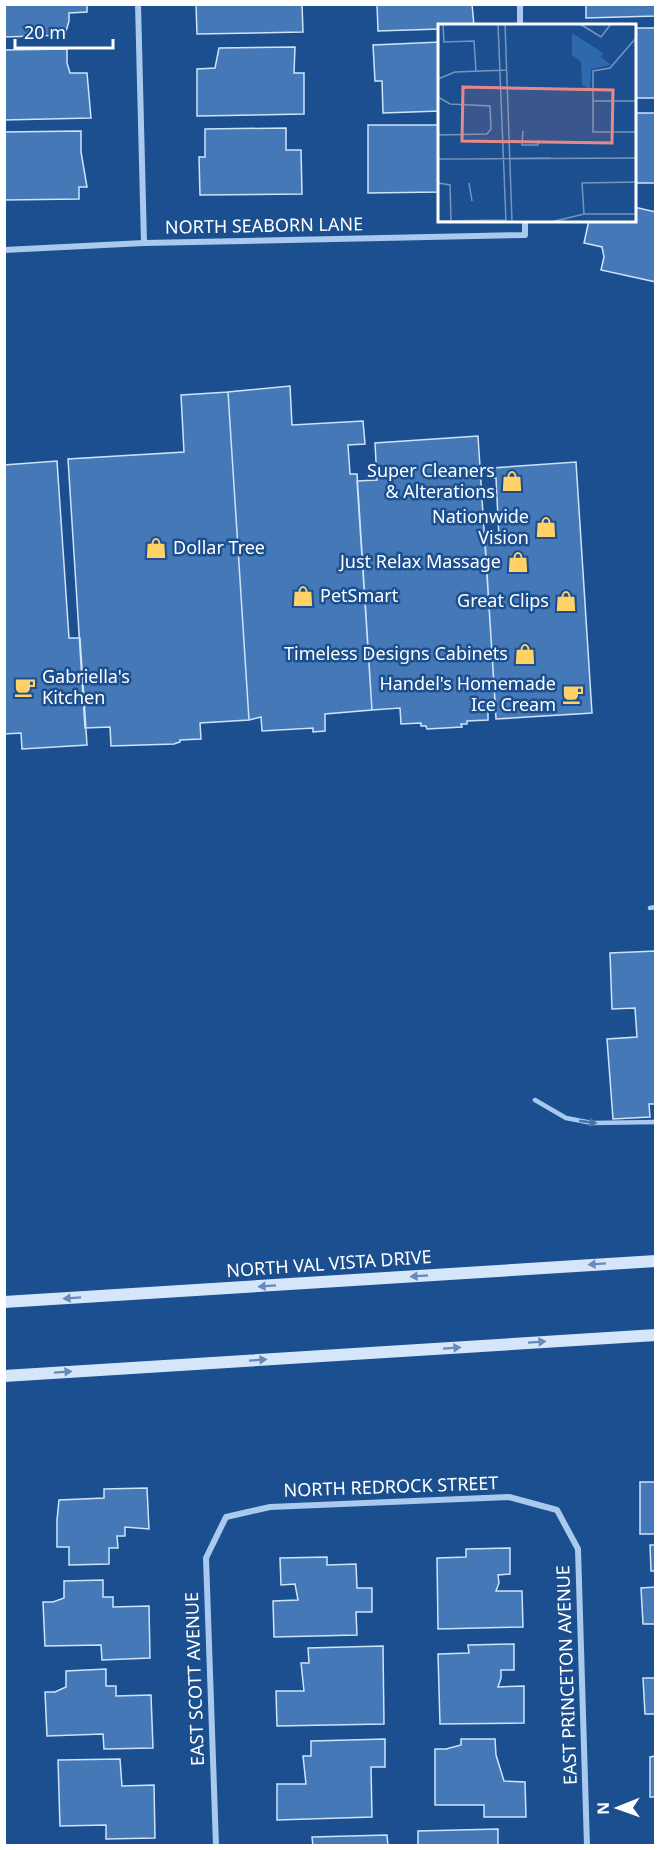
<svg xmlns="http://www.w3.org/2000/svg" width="660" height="1850" font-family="'Noto Sans',sans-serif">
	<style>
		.building { fill: #4478b7; stroke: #cfe3fa; stroke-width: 1.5 }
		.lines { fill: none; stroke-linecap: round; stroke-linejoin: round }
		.service { stroke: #a9c9ee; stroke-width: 4.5 }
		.minor { stroke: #a9c9ee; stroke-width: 6 }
		.secondary { stroke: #d6e6fa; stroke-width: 12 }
		.oneway { fill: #4674ac }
		.oneway2 { fill: #668bba }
		.labels { text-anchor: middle; stroke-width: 5; stroke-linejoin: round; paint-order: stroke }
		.street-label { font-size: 18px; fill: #fff; stroke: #1b4f8f }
		.poi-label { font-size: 18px; fill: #fff; stroke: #1b4f8f; text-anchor: end }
		.inset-road { fill: none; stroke: #7695bc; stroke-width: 1.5 }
		.view { fill: #e88989; fill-opacity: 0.15; stroke: #e88989; stroke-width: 3 }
		.inset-edge { fill: none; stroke: #fff; stroke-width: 3 }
	</style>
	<rect width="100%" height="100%" fill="#1b4f8f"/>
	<path class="building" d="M 4,4 L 87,4 L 87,12 L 69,13 L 69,21 L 65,35 L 4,37 Z
		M 196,4 L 302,4 L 303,32 L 197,34 Z
		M 377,4 L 472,4 L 474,26 L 440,26 L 440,29 L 378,31 Z
		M 586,4 L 656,4 L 656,16 L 586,18 Z
		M 634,28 L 656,28 L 656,98 L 634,98 Z
		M 440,42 L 440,111 L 383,113 L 382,81 L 375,81 L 373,45 Z
		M 295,47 L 294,73 L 304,73 L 304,114 L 197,116 L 197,69 L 215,68 L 219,48 Z
		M 67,49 L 67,63 L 70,73 L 87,73 L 91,118 L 4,120 L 4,50 Z
		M 634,113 L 656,113 L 656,183 L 634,183 Z
		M 368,125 L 440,125 L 440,192 L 368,193 Z
		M 286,128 L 286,150 L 301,150 L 302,194 L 200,195 L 199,157 L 205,157 L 205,129 Z
		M 81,131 L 81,152 L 87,187 L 79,187 L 79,199 L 4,200 L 4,132 Z
		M 634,207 L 656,212 L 656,282 L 601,270 L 604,257 L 602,247 L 584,243 L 589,220 L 634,220 Z
		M 290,386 L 292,425 L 363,421 L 365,444 L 348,445 L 350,474 L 357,474 L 372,710 L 325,714 L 325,731 L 313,732 L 313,728 L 262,731 L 261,717 L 249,720 L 228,392 Z
		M 228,392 L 249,720 L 200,723 L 201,739 L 180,740 L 180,742 L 174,744 L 111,746 L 110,727 L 85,728 L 68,459 L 184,452 L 181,395 Z
		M 478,436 L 495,700 L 488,701 L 488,720 L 467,721 L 467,724 L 461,724 L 462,727 L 427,729 L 426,726 L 421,726 L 421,723 L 401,724 L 400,708 L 372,710 L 357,481 L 377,480 L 375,443 Z
		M 57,461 L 69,638 L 80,638 L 87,745 L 22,749 L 21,733 L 4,734 L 4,465 Z
		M 576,462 L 592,713 L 496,719 L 485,540 L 499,539 L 496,478 L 493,478 L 492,468 Z
		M 656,951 L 656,1104 L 649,1104 L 650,1117 L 613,1119 L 607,1039 L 637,1037 L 635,1008 L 612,1009 L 610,953 Z
		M 640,1482 L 656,1482 L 656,1534 L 640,1534 Z
		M 147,1488 L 149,1529 L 125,1527 L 125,1536 L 117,1536 L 118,1548 L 109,1548 L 109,1564 L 69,1565 L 69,1547 L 57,1547 L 57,1520 L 59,1500 L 104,1498 L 104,1489 Z
		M 650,1545 L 656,1545 L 656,1571 L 651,1571 Z
		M 510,1548 L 510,1574 L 498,1575 L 499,1583 L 496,1591 L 522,1591 L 523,1627 L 438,1629 L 437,1558 L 466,1557 L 466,1549 Z
		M 327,1557 L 327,1565 L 356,1564 L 357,1588 L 372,1588 L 372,1612 L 356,1612 L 357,1635 L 274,1637 L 273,1601 L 298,1600 L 295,1584 L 281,1585 L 280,1558 Z
		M 103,1580 L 103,1597 L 113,1597 L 113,1607 L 149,1606 L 150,1658 L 102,1660 L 101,1645 L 45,1646 L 43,1602 L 53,1602 L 64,1598 L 64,1581 Z
		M 656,1587 L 656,1624 L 643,1624 L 641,1588 Z
		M 514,1644 L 514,1670 L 501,1670 L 501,1678 L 498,1687 L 524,1686 L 524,1723 L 440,1724 L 438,1654 L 469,1653 L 468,1645 Z
		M 383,1646 L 384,1724 L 277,1726 L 276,1691 L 304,1691 L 301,1663 L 309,1663 L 308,1648 Z
		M 106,1669 L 106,1686 L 116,1686 L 116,1696 L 151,1695 L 153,1748 L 104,1749 L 103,1734 L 47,1736 L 45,1692 L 55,1692 L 66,1687 L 66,1671 Z
		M 643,1678 L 656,1678 L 656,1714 L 645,1714 Z
		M 385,1739 L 385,1767 L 371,1767 L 372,1817 L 277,1820 L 277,1784 L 306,1784 L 303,1756 L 311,1756 L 311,1741 Z
		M 461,1739 L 495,1739 L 496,1755 L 504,1781 L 525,1782 L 526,1817 L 484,1817 L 484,1805 L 435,1805 L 435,1749 L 446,1749 L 461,1745 Z
		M 656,1756 L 656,1797 L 650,1797 L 650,1757 Z
		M 120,1759 L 122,1786 L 154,1785 L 155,1838 L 106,1839 L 106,1825 L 60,1826 L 58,1760 Z
		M 498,1829 L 498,1846 L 418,1846 L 418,1831 Z
		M 387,1835 L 388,1846 L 313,1846 L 312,1837 Z"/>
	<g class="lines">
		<path class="service" d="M 650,908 L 656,907
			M 535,1100 L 566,1118 L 592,1123 L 656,1122"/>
		<path class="minor" d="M 138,4 L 144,243
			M 520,4 L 520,26
			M 4,250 L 144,243 L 525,235 L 525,220
			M 216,1846 L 206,1558 L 226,1517 L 270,1507 L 509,1497 L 557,1510 L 578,1549 L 587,1846"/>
		<path class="secondary" d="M 4,1302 L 656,1261
			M 4,1376 L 656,1335"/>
	</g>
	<defs><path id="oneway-solid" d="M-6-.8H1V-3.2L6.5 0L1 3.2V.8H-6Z" transform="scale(1.5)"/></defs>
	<use class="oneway" href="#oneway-solid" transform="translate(588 1122) rotate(8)"/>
	<g class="oneway2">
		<use href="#oneway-solid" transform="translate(597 1264) rotate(176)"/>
		<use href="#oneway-solid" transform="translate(419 1276) rotate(176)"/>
		<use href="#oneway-solid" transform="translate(267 1286) rotate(176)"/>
		<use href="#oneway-solid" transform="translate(72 1298) rotate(176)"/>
		<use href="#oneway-solid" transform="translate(537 1342) rotate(-4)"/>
		<use href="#oneway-solid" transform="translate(452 1348) rotate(-4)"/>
		<use href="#oneway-solid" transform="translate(258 1360) rotate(-4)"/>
		<use href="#oneway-solid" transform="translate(63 1372) rotate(-4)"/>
	</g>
	<defs>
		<symbol id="shop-bare" viewBox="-9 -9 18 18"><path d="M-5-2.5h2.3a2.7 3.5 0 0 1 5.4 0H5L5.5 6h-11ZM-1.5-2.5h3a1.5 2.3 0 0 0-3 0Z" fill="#ffd166" stroke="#1b4f8f" stroke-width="2.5" paint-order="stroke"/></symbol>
		<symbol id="cafe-bare" viewBox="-9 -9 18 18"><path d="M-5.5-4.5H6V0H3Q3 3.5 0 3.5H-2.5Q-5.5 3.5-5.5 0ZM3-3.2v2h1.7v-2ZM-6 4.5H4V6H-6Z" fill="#ffd166" stroke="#1b4f8f" stroke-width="2.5" paint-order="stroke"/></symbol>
	</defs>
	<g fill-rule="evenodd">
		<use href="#shop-bare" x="497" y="466" width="30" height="30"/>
		<use href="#shop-bare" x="531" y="512" width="30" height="30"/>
		<use href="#shop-bare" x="141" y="533" width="30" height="30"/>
		<use href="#shop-bare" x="503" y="547" width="30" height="30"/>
		<use href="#shop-bare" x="288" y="581" width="30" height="30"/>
		<use href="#shop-bare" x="551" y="586" width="30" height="30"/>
		<use href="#shop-bare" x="510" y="639" width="30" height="30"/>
		<use href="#cafe-bare" x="10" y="672" width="30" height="30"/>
		<use href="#cafe-bare" x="558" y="679" width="30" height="30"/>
	</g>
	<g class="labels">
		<g class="street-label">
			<text transform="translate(264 226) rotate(-1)" y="6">NORTH SEABORN LANE</text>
			<text transform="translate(329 1264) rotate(-4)" y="6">NORTH VAL VISTA DRIVE</text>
			<text transform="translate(391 1487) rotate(-2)" y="6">NORTH REDROCK STREET</text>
			<text transform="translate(567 1675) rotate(-92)" y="6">EAST PRINCETON AVENUE</text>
			<text transform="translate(195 1679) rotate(-92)" y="6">EAST SCOTT AVENUE</text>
		</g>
		<g class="poi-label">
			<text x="495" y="477">Super Cleaners<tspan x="495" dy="21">&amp; Alterations</tspan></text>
			<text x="529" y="523">Nationwide<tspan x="529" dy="21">Vision</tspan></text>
			<text x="173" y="554" text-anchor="start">Dollar Tree</text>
			<text x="501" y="568">Just Relax Massage</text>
			<text x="320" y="602" text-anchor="start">PetSmart</text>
			<text x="549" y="607">Great Clips</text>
			<text x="508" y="660">Timeless Designs Cabinets</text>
			<text x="42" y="683" text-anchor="start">Gabriella's<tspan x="42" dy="21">Kitchen</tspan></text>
			<text x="556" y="690">Handel's Homemade<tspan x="556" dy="21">Ice Cream</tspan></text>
		</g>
	</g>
	<g transform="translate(438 24)">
		<rect width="198" height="198" fill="#1b4f8f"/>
		<path d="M 134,9 L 165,29 L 163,33 L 173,41 L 153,45 L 152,66 L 144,61 L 143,38 L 134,31 Z" fill="#2e69ad"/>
		<path class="inset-road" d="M 5,0 L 6,18 L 36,17 L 38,47M 60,0 L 68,198M 67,0 L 74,198M 142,0 L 163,13 L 173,0M 198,14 L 172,44 L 155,47 L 155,108 L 198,108M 0,55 L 17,48 L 69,46M 0,73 L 12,80 L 52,82 L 53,105 L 49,110 L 0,111M 155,77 L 198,77M 85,107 L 84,121 L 100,121 L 101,117M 0,135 L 198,134M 30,135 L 113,134M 0,159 L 12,161 L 13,197M 31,159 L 34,177M 146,190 L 144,159 L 198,158M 0,197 L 68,196M 113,198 L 146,190 L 198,190"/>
		<path class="view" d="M 25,63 L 175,66 L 174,119 L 24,117 Z"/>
		<rect width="198" height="198" class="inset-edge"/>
	</g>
	<rect width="660" height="1850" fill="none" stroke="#ffffff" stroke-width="12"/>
	<g transform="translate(618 1808) rotate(269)" stroke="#1b4f8f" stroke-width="4.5" paint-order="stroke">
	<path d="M0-4.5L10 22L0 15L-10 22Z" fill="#ffffff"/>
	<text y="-9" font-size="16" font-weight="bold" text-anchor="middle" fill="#ffffff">N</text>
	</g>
	<path d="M15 39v9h98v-9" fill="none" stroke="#ffffff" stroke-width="3"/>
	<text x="24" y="39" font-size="18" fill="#ffffff" stroke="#1b4f8f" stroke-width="4.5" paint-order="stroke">20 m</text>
</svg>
